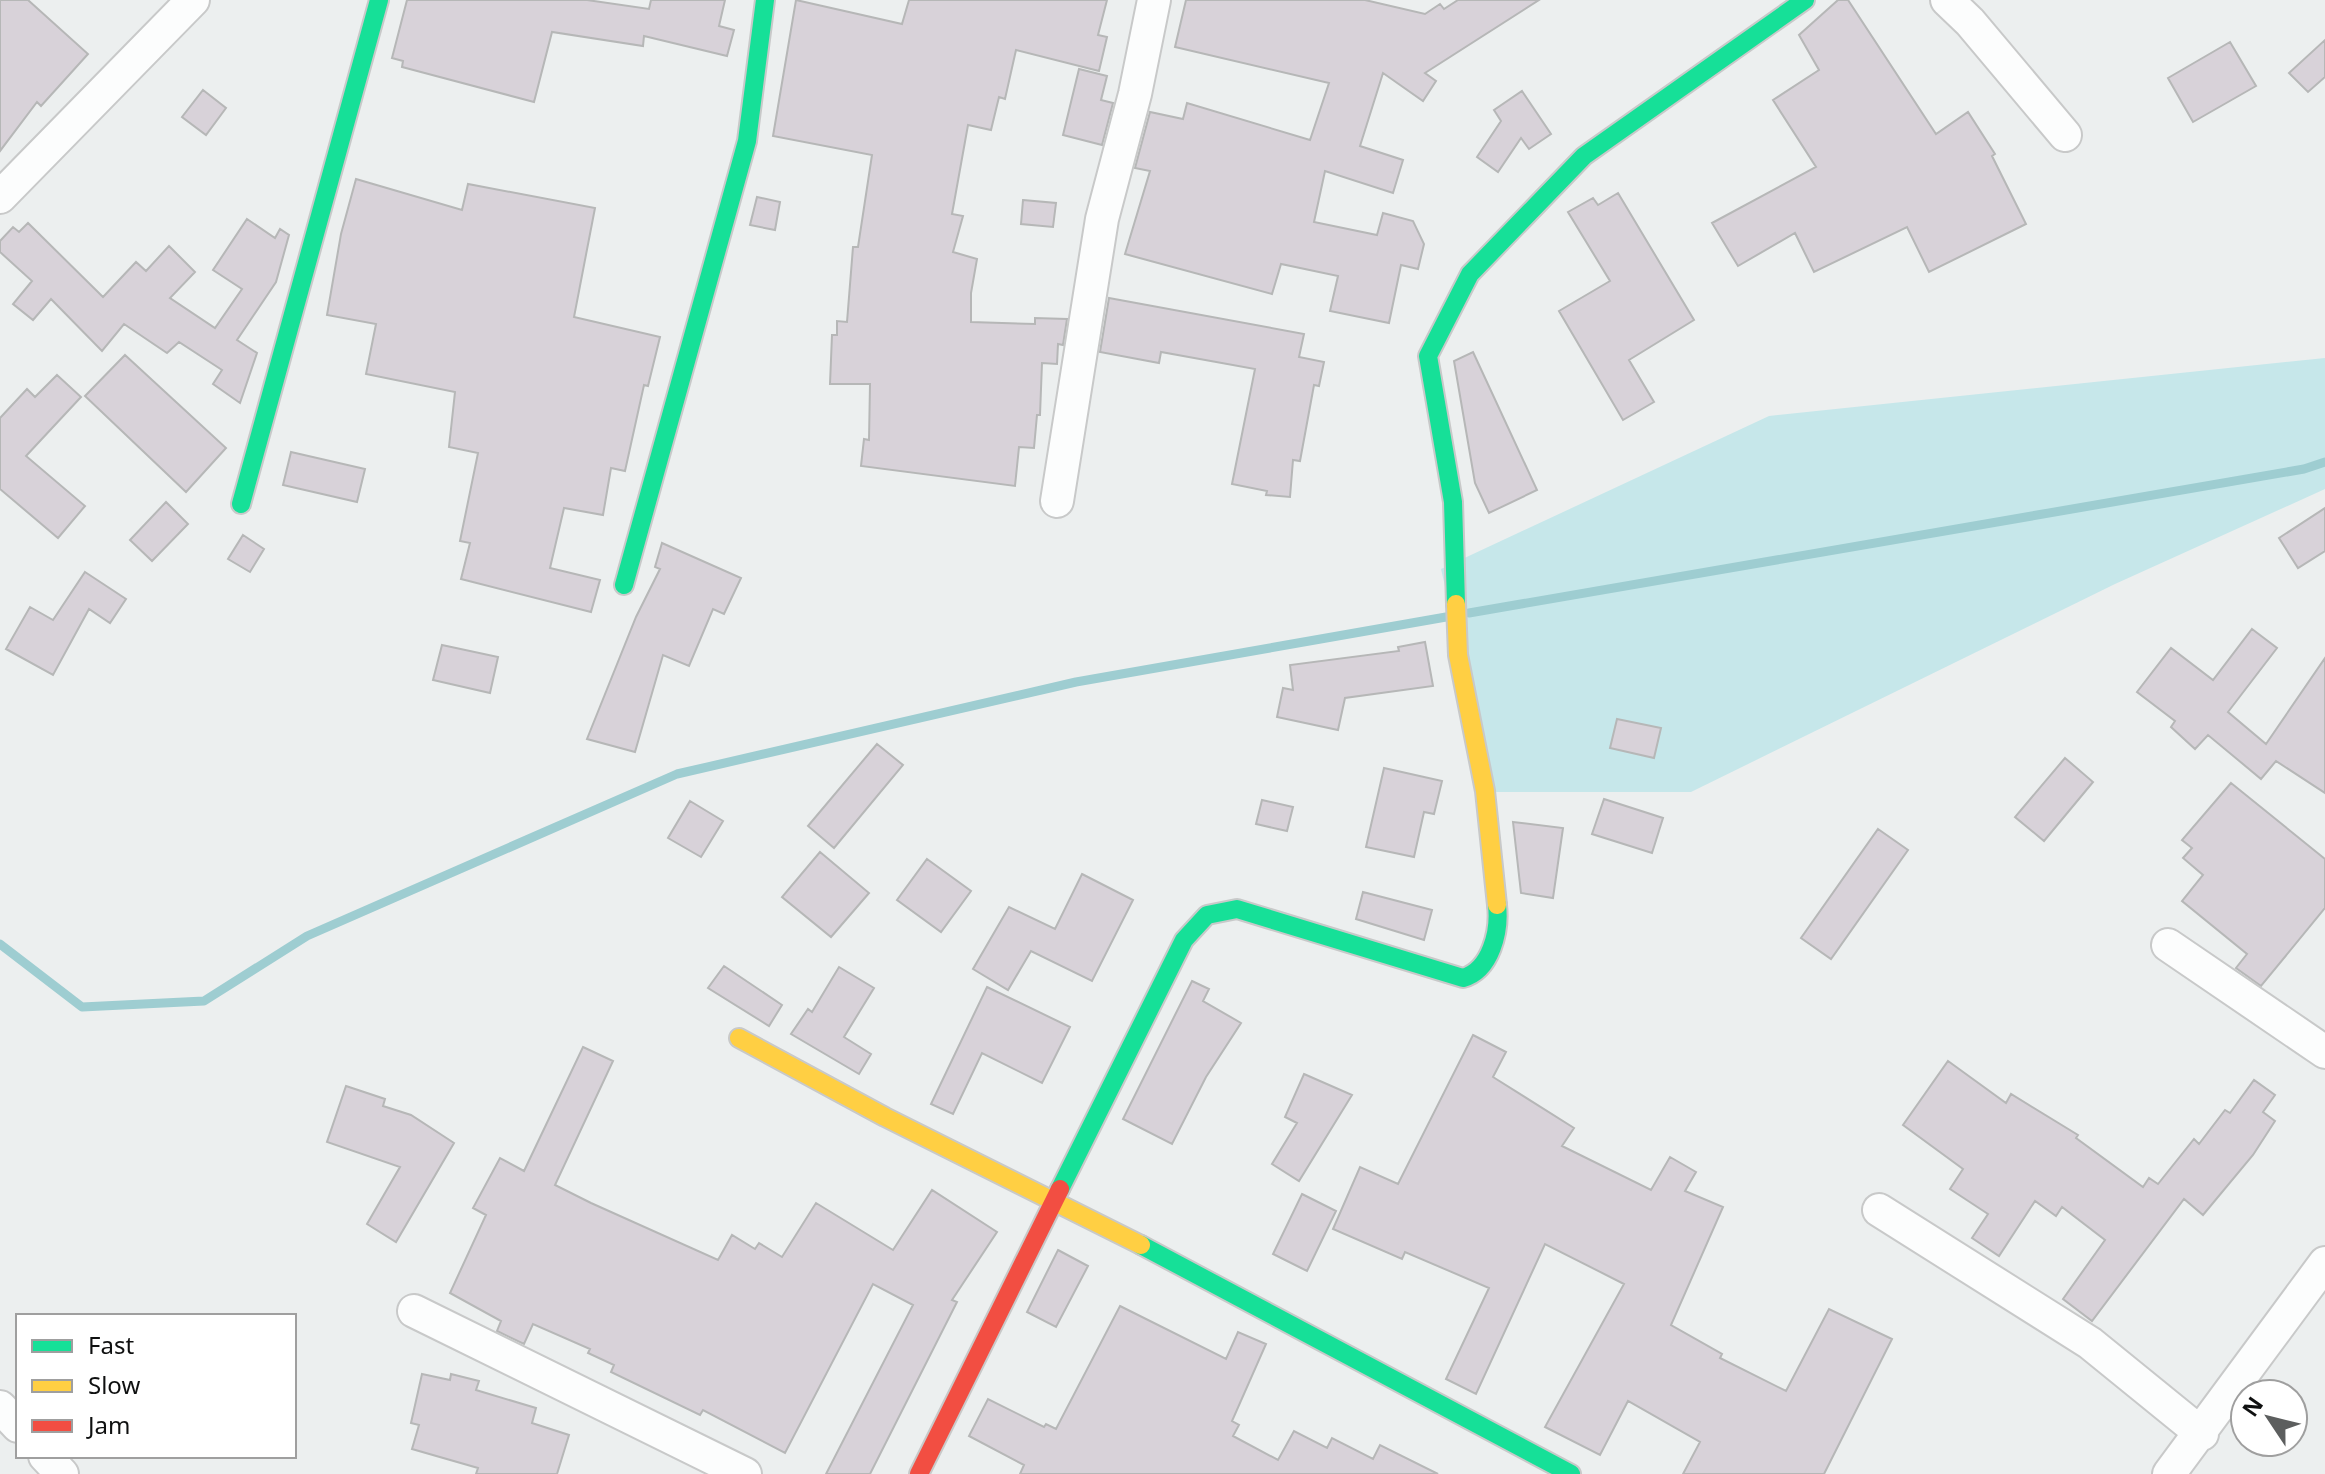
<svg xmlns="http://www.w3.org/2000/svg" width="2325" height="1474" font-family="'Noto Sans',sans-serif">
	<style>
		.green { fill: #c6e7ea }
		.lines { fill: none; stroke-linecap: round; stroke-linejoin: round }
		.stream { stroke: #9ecdd1; stroke-width: 9 }
		.building { fill: #d8d2d9; stroke: #b6b7b7; stroke-width: 2 }
		.street-casing { stroke: #c8c9c9; stroke-width: 36 }
		.fast-casing { stroke: #c8c9c9; stroke-width: 22 }
		.slow-casing { stroke: #c8c9c9; stroke-width: 22 }
		.jam-casing { stroke: #c8c9c9; stroke-width: 22 }
		.street { stroke: #fcfdfd; stroke-width: 32 }
		.fast { stroke: #16e098; stroke-width: 18 }
		.slow { stroke: #ffcf43; stroke-width: 18 }
		.jam { stroke: #f24e42; stroke-width: 18 }
	</style>
	<rect width="100%" height="100%" fill="#ecefef"/>
	<path class="green" d="M 2325,358 L 2325,489 L 2115,584 L 1691,792 L 1493,792 L 1441,569 L 1769,416 Z"/>
	<g class="lines">
		<path class="stream" d="M 1469,613 L 2304,469 L 2325,462
			M 0,944 L 82,1007 L 204,1001 L 307,936 L 677,774 L 1076,682 L 1446,617"/>
	</g>
	<path class="building" d="M 0,0 L 28,0 L 88,54 L 41,106 L 37,102 L 0,151 Z
		M 407,0 L 587,0 L 649,9 L 651,0 L 725,0 L 719,26 L 734,30 L 727,56 L 644,36 L 643,46 L 552,32 L 534,102 L 402,67 L 403,61 L 392,58 Z
		M 796,0 L 902,24 L 909,0 L 1107,0 L 1098,35 L 1107,37 L 1099,71 L 1016,50 L 1005,99 L 999,97 L 991,130 L 968,125 L 952,214 L 963,216 L 953,252 L 977,259 L 971,293 L 971,322 L 1035,324 L 1035,318 L 1067,319 L 1063,345 L 1058,344 L 1057,364 L 1042,363 L 1040,415 L 1037,415 L 1034,448 L 1019,447 L 1015,486 L 861,466 L 864,439 L 869,440 L 870,384 L 830,384 L 832,335 L 837,335 L 837,321 L 847,322 L 853,247 L 858,247 L 872,155 L 773,136 Z
		M 1186,0 L 1365,0 L 1425,14 L 1440,4 L 1444,9 L 1458,0 L 1539,0 L 1425,73 L 1436,81 L 1423,101 L 1383,73 L 1360,146 L 1403,160 L 1393,193 L 1325,171 L 1314,222 L 1377,235 L 1383,213 L 1413,221 L 1424,244 L 1418,269 L 1401,265 L 1389,323 L 1330,311 L 1338,276 L 1281,264 L 1272,294 L 1125,254 L 1150,171 L 1135,168 L 1150,112 L 1183,119 L 1187,103 L 1310,140 L 1329,83 L 1175,47 Z
		M 1838,0 L 1848,0 L 1936,134 L 1968,112 L 1995,154 L 1992,156 L 2026,224 L 1929,272 L 1907,227 L 1814,272 L 1795,233 L 1738,266 L 1712,223 L 1816,167 L 1773,100 L 1819,70 L 1799,35 Z
		M 2325,40 L 2325,77 L 2308,92 L 2289,73 Z
		M 2230,42 L 2256,86 L 2193,122 L 2168,78 Z
		M 1079,69 L 1107,76 L 1101,100 L 1113,103 L 1102,145 L 1063,135 Z
		M 203,90 L 226,108 L 206,135 L 182,117 Z
		M 1522,91 L 1551,134 L 1529,149 L 1521,138 L 1498,172 L 1477,157 L 1501,121 L 1494,110 Z
		M 356,179 L 462,210 L 468,184 L 595,208 L 574,317 L 660,337 L 648,386 L 644,385 L 625,471 L 611,468 L 603,515 L 564,508 L 550,568 L 600,580 L 591,612 L 461,579 L 470,543 L 460,541 L 478,453 L 449,447 L 455,392 L 366,374 L 376,324 L 327,315 L 341,234 Z
		M 1618,193 L 1694,320 L 1629,360 L 1654,402 L 1623,420 L 1559,311 L 1610,281 L 1568,212 L 1593,198 L 1598,205 Z
		M 757,197 L 780,202 L 775,230 L 750,225 Z
		M 1023,200 L 1056,203 L 1053,227 L 1021,224 Z
		M 247,219 L 275,238 L 280,229 L 289,235 L 276,282 L 237,340 L 257,353 L 240,403 L 213,384 L 222,370 L 179,342 L 167,353 L 124,324 L 102,351 L 51,299 L 33,320 L 13,304 L 32,281 L 0,252 L 0,241 L 13,227 L 19,232 L 28,223 L 103,297 L 136,262 L 146,271 L 169,246 L 195,272 L 170,298 L 215,328 L 242,289 L 213,270 Z
		M 1109,298 L 1304,334 L 1299,357 L 1324,362 L 1319,386 L 1314,385 L 1300,461 L 1293,460 L 1290,497 L 1266,495 L 1267,491 L 1232,484 L 1255,369 L 1161,352 L 1159,363 L 1100,352 Z
		M 1473,352 L 1537,490 L 1489,513 L 1475,483 L 1454,361 Z
		M 125,355 L 226,448 L 186,492 L 85,396 Z
		M 57,375 L 81,397 L 26,456 L 85,506 L 58,538 L 0,489 L 0,418 L 27,389 L 35,397 Z
		M 291,452 L 365,469 L 357,502 L 283,485 Z
		M 166,502 L 188,524 L 152,561 L 130,540 Z
		M 2325,508 L 2325,551 L 2298,568 L 2279,538 Z
		M 243,535 L 264,549 L 250,572 L 228,559 Z
		M 662,543 L 741,578 L 724,614 L 713,609 L 689,666 L 663,655 L 635,752 L 587,739 L 636,617 L 660,569 L 655,567 Z
		M 85,572 L 126,599 L 110,623 L 89,609 L 53,675 L 6,649 L 30,607 L 53,620 Z
		M 2252,629 L 2277,648 L 2228,712 L 2266,744 L 2325,658 L 2325,793 L 2276,761 L 2261,779 L 2208,735 L 2195,749 L 2171,727 L 2175,721 L 2137,692 L 2171,648 L 2213,680 Z
		M 1425,642 L 1433,686 L 1345,698 L 1338,730 L 1277,717 L 1283,688 L 1293,690 L 1290,665 L 1399,651 L 1398,647 Z
		M 442,645 L 498,657 L 490,693 L 433,680 Z
		M 1617,719 L 1661,728 L 1654,758 L 1610,748 Z
		M 877,744 L 903,765 L 834,848 L 808,826 Z
		M 2065,758 L 2093,782 L 2044,841 L 2015,817 Z
		M 1384,768 L 1442,781 L 1434,814 L 1424,812 L 1414,857 L 1366,847 Z
		M 2231,783 L 2325,859 L 2325,908 L 2261,986 L 2236,968 L 2247,954 L 2182,901 L 2203,875 L 2183,858 L 2192,848 L 2182,840 Z
		M 1604,799 L 1663,818 L 1652,853 L 1592,834 Z
		M 1262,800 L 1293,807 L 1287,831 L 1256,824 Z
		M 690,801 L 723,821 L 701,857 L 668,838 Z
		M 1513,822 L 1563,828 L 1553,898 L 1521,893 Z
		M 1878,829 L 1908,850 L 1831,959 L 1801,938 Z
		M 820,852 L 869,893 L 831,937 L 782,897 Z
		M 927,859 L 971,891 L 941,932 L 897,900 Z
		M 1082,874 L 1133,900 L 1092,981 L 1031,951 L 1008,990 L 973,969 L 1009,907 L 1055,929 Z
		M 1363,892 L 1432,910 L 1424,940 L 1356,919 Z
		M 724,966 L 782,1005 L 769,1026 L 708,988 Z
		M 839,967 L 874,988 L 844,1037 L 871,1054 L 859,1074 L 791,1034 L 808,1009 L 812,1012 Z
		M 1192,981 L 1209,989 L 1203,1001 L 1241,1023 L 1206,1077 L 1172,1144 L 1123,1119 Z
		M 987,987 L 1070,1027 L 1042,1083 L 982,1053 L 953,1114 L 931,1104 Z
		M 1473,1035 L 1506,1052 L 1493,1077 L 1574,1128 L 1562,1146 L 1651,1190 L 1670,1157 L 1696,1172 L 1685,1191 L 1723,1207 L 1671,1325 L 1722,1354 L 1720,1358 L 1786,1391 L 1829,1309 L 1892,1339 L 1824,1474 L 1683,1474 L 1700,1442 L 1628,1401 L 1600,1455 L 1545,1427 L 1624,1284 L 1545,1244 L 1476,1394 L 1446,1379 L 1489,1288 L 1405,1252 L 1402,1259 L 1333,1229 L 1360,1167 L 1398,1184 Z
		M 583,1047 L 613,1061 L 555,1185 L 591,1203 L 718,1260 L 732,1235 L 755,1249 L 759,1243 L 782,1257 L 816,1203 L 893,1250 L 932,1190 L 997,1232 L 952,1300 L 957,1302 L 870,1474 L 826,1474 L 913,1305 L 873,1284 L 785,1453 L 703,1410 L 700,1415 L 611,1372 L 614,1365 L 588,1353 L 590,1349 L 533,1324 L 524,1344 L 497,1331 L 501,1321 L 450,1293 L 486,1215 L 473,1208 L 500,1158 L 524,1171 Z
		M 1948,1061 L 2006,1103 L 2011,1094 L 2078,1135 L 2076,1138 L 2143,1187 L 2149,1178 L 2158,1184 L 2194,1139 L 2199,1144 L 2225,1110 L 2230,1113 L 2254,1080 L 2275,1095 L 2263,1112 L 2275,1121 L 2253,1155 L 2203,1215 L 2184,1199 L 2092,1321 L 2063,1299 L 2105,1240 L 2062,1207 L 2056,1216 L 2035,1201 L 1999,1256 L 1972,1238 L 1988,1214 L 1950,1189 L 1963,1169 L 1903,1125 Z
		M 1304,1074 L 1352,1095 L 1299,1181 L 1272,1164 L 1297,1123 L 1285,1117 Z
		M 346,1086 L 385,1099 L 383,1106 L 411,1115 L 454,1143 L 396,1242 L 367,1224 L 400,1167 L 327,1142 Z
		M 1302,1194 L 1336,1211 L 1307,1271 L 1273,1254 Z
		M 1058,1250 L 1088,1266 L 1056,1327 L 1027,1312 Z
		M 1120,1306 L 1226,1359 L 1238,1332 L 1266,1344 L 1232,1421 L 1239,1425 L 1233,1436 L 1278,1460 L 1294,1431 L 1327,1448 L 1332,1438 L 1373,1459 L 1380,1445 L 1438,1474 L 1020,1474 L 1024,1465 L 969,1436 L 988,1399 L 1044,1427 L 1046,1424 L 1056,1429 Z
		M 422,1374 L 450,1380 L 451,1374 L 479,1381 L 476,1390 L 536,1408 L 532,1423 L 569,1435 L 557,1474 L 476,1474 L 478,1468 L 412,1449 L 419,1425 L 411,1423 Z"/>
	<g class="lines">
		<defs>
			<path id="street" d="M 1947,0 L 1970,22 L 2065,135
				M 0,197 L 193,0
				M 1057,501 L 1102,219 L 1135,94 L 1154,0
				M 2168,945 L 2325,1052
				M 1879,1210 L 2090,1343 L 2202,1434
				M 414,1311 L 745,1474
				M 0,1407 L 18,1426
				M 45,1456 L 62,1474
				M 2169,1474 L 2325,1263"/>
			<path id="fast" d="M 241,504 L 379,0
				M 624,585 L 747,141 L 765,0
				M 1456,604 L 1453,502 L 1428,356 L 1470,274 L 1584,156 L 1805,0
				M 1060,1189 L 1184,940 L 1207,915 L 1237,909 L 1463,978 C 1491,970 1500,931 1497,905
				M 1141,1245 L 1571,1474"/>
			<path id="slow" d="M 1456,604 L 1458,655 L 1485,791 L 1497,905
				M 739,1038 L 885,1117 L 1141,1245"/>
			<path id="jam" d="M 919,1474 L 1060,1189"/>
		</defs>
		<use href="#street" class="street-casing"/>
		<use href="#fast" class="fast-casing"/>
		<use href="#slow" class="slow-casing"/>
		<use href="#jam" class="jam-casing"/>
		<use href="#street" class="street"/>
		<use href="#fast" class="fast"/>
		<use href="#slow" class="slow"/>
		<use href="#jam" class="jam"/>
	</g>
	<rect x="16" y="1314" width="280" height="144" fill="#ffffff" stroke="#9f9f9f" stroke-width="2"/>
	<rect x="32" y="1340" width="40" height="12" fill="#16e098" stroke="#9f9f9f" stroke-width="2"/>
	<text x="88" y="1354" font-size="24" fill="#0f1010">Fast</text>
	<rect x="32" y="1380" width="40" height="12" fill="#ffcf43" stroke="#9f9f9f" stroke-width="2"/>
	<text x="88" y="1394" font-size="24" fill="#0f1010">Slow</text>
	<rect x="32" y="1420" width="40" height="12" fill="#f24e42" stroke="#9f9f9f" stroke-width="2"/>
	<text x="88" y="1434" font-size="24" fill="#0f1010">Jam</text>
	<g transform="translate(2269 1418) rotate(305)"><circle r="38" fill="#ffffff" stroke="#9f9f9f" stroke-width="2"/>
	<path d="M0-6L14 30L0 20L-14 30Z" fill="#5c5e5e"/>
	<text y="-12" font-size="22" font-weight="bold" text-anchor="middle" fill="#0f1010">N</text>
	</g>
</svg>
